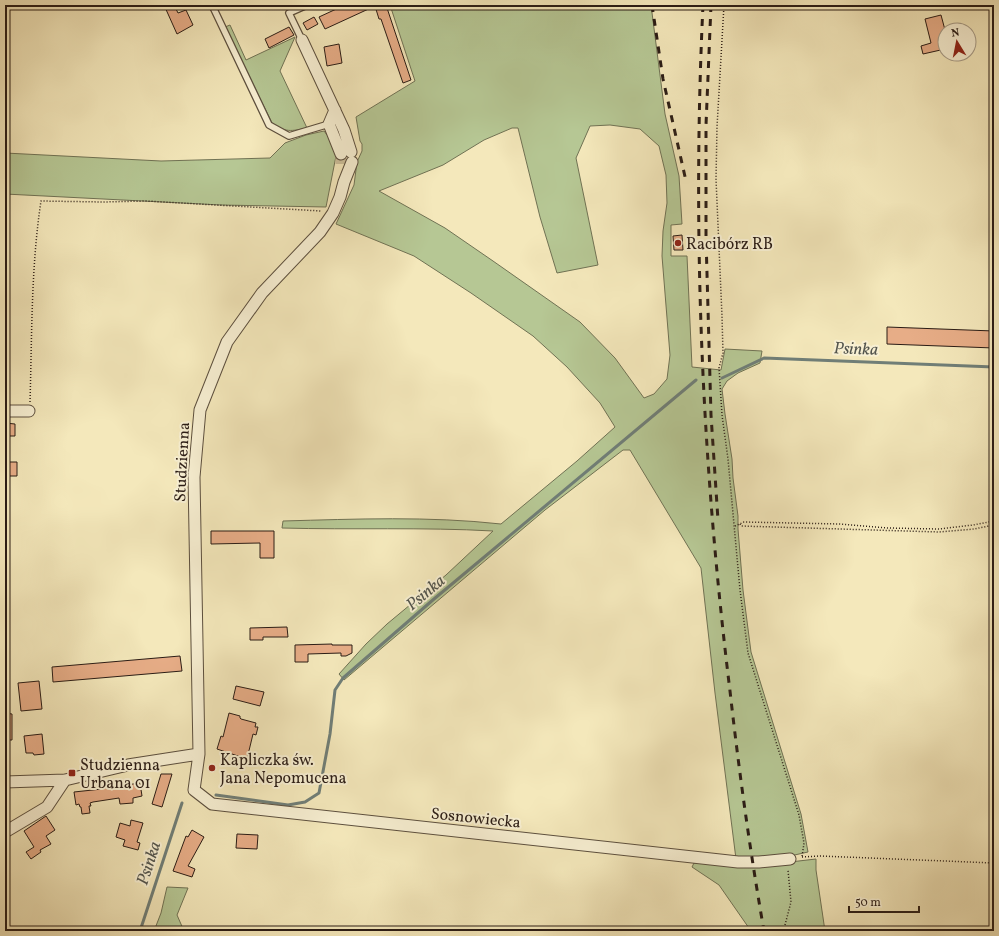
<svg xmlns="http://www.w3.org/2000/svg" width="999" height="936" font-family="Vollkorn,serif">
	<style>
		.green { fill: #b6c794; stroke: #707254; fill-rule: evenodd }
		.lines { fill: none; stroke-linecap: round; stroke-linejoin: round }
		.stream { stroke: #707e77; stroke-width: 3 }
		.building { fill: #e7ad87; stroke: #2a1c15 }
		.minor-tunnel { stroke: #ccbf9a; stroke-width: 11; stroke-dasharray: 11 5.5; stroke-linecap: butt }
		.service-casing { stroke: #5c4f3e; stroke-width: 8 }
		.minor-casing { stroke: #5c4f3e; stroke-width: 13 }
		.path { stroke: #2a1c15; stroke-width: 1.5; stroke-dasharray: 1 2; stroke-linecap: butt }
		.service { stroke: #f8f0d3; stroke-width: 5.5 }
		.minor { stroke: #f8f0d3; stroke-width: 11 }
		.rail { stroke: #2a1c15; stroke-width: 3; stroke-dasharray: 7 7; stroke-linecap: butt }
		.poi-dot { fill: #8f2418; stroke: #f8f0d3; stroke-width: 1.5 }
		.labels { text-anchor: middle; stroke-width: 4; stroke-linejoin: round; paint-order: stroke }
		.poi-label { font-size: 16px; fill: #2a1c15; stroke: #f8f0d3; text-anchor: start }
		.street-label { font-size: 16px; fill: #2a1c15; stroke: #f8f0d3 }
		.water-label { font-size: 17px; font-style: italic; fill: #53554e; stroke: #f8f0d3 }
	</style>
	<rect width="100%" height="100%" fill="#f4e8bb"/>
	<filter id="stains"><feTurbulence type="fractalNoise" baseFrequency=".005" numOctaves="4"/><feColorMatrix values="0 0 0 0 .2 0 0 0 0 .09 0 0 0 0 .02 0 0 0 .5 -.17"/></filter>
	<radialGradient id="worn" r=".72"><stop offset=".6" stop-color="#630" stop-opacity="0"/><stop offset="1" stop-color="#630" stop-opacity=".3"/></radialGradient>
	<path class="green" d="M 390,5 L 651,5 L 665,114 L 679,176 L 682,224 L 671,225 L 671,256 L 687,256 L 692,367 L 721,370 L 725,349 L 762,351 L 760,363 L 738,373 L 727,381 L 722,389 L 725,414 L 732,459 L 733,478 L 738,516 L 738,529 L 743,590 L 751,652 L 801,814 L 808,852 L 790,856 L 736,859 L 715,693 L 701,568 L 630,450 L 623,450 L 545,510 L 344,680 L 339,674 L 366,644 L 387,624 L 446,575 L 493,531 C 423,527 352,530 282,528 L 283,521 C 356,519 429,516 501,524 L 577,461 L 615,427 L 600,403 L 567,367 L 533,336 L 471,293 L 414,256 L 336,224 L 354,185 L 357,162 L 362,151 L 362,144 L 360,141 L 356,117 L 415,81 ZM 610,125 L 640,129 L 659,146 L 666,175 L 667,203 L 663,231 L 662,256 L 670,355 L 667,379 L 654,394 L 644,398 L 615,358 L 580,322 L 493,261 L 445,228 L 379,191 L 443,165 L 484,140 L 512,128 L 518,128 L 540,217 L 557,273 L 598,265 L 576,158 L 590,126 Z
		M 230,25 L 246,60 L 295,37 L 280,71 L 307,128 C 292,131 285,133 272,123 L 225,27 Z
		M 324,131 L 331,140 L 336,156 L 326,207 L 221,205 L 5,194 L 5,153 L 161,161 L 270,158 L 285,143 L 306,135 Z
		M 816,859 L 816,870 L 825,931 L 751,931 L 719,885 L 692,867 L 694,863 L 764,865 Z
		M 167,887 L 188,888 L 177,915 L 184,931 L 154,931 L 161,913 Z"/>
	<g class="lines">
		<path class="stream" d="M 722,378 L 764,358 L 994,367
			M 216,795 L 288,805 L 305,802 L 319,793 L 330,734 L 335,690 L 343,678 L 434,599 L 696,380
			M 140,931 L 182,803"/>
	</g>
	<path class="building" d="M 164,5 L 174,5 L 178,13 L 186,10 L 193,25 L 177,34 Z
		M 345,5 L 386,5 L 411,80 L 403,83 L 381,19 L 379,19 L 375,6 L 325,29 L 319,17 Z
		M 941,15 L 945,30 L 945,49 L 923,54 L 921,46 L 931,43 L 925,19 Z
		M 314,17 L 318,24 L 307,30 L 303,23 Z
		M 289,27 L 294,35 L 269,48 L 265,39 Z
		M 339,44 L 342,63 L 327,66 L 324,47 Z
		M 682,235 L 683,250 L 674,250 L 673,236 Z
		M 887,327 L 994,331 L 994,348 L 887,344 Z
		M 5,423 L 15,424 L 15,436 L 5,436 Z
		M 5,462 L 17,462 L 17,476 L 5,476 Z
		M 211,531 L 274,531 L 274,558 L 260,558 L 260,543 L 211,544 Z
		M 287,627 L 288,637 L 263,637 L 263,640 L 250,640 L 250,628 Z
		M 332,644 L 332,645 L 352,645 L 352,653 L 346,656 L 341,656 L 341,653 L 308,654 L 308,662 L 295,662 L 295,645 Z
		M 180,656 L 182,671 L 53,682 L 52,667 Z
		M 39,681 L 42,709 L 21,711 L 18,683 Z
		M 236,686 L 264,692 L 260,706 L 233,699 Z
		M 5,713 L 12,714 L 12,740 L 5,740 Z
		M 229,713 L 240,716 L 240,718 L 241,719 L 256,723 L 255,727 L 258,727 L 256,735 L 253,734 L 247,759 L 217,749 L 221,736 L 223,737 Z
		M 42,734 L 44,754 L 34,755 L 33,753 L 26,753 L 24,736 Z
		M 161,774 L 172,774 L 162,807 L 152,804 Z
		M 140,783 L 142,796 L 133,798 L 133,803 L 120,804 L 119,798 L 93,802 L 90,803 L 91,806 L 89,806 L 90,813 L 82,814 L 81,807 L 80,807 L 79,804 L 76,805 L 74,792 L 102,789 L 102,787 L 116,785 L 126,784 L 126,785 Z
		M 46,816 L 55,830 L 46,836 L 51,844 L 40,850 L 41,852 L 31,859 L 26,852 L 34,847 L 24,831 Z
		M 131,820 L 143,823 L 137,842 L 140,843 L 138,850 L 123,846 L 125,840 L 116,837 L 120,823 L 130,826 Z
		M 192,830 L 204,837 L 188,866 L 195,869 L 192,877 L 173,871 L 186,836 L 188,837 Z
		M 237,834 L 258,835 L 257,849 L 236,848 Z"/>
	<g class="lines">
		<path class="minor-tunnel" d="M 341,154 L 341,164"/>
		<defs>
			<path id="service" d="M 212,5 L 269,125 L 289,136 L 329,124
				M 302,40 L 289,13 L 307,5"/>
			<path id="minor" d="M 302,40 L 344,130 L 351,152
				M 335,110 L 329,124 L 341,154
				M 352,162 L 344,182 L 340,197 L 333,213 L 320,232 L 262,293 L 227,342 L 200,410 L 194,477 L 199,754 L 194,790 L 212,804 L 738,862 L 759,862 L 790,859
				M 5,411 L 29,411
				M 5,782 L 65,780 L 128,765 L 199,754
				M 5,832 L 47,807 L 65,780"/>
		</defs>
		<use href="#service" class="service-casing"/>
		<use href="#minor" class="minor-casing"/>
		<path class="path" d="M 724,5 L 717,127 L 716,179 L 722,316 L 723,353 L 719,368 L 722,415 L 728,459 L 740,590 L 748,653 L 799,815 L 804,843 L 802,857
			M 30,402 C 32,335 31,267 41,201 L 103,202 L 146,201 L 321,211
			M 740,524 L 741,526 L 939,532 L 974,529 L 994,525
			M 735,526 L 744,522 L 840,524 L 888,528 L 939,529 L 973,525 L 994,521
			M 802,857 L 820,856 L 994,863
			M 785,931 L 785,925 L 791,902 L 788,870"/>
		<use href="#service" class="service"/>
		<use href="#minor" class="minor"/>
		<path class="rail" d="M 652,5 L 663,79 L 686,181
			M 703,5 C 692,234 702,463 730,691 C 739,771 750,851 764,931
			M 711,5 L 706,125 L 706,238 L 711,415 L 718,520"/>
	</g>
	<g class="poi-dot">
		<circle cx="678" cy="243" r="4"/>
		<circle cx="212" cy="768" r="4"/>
		<rect x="68" y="769" width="8" height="8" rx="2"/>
	</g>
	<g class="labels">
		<g class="poi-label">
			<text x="686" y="249">Racibórz RB</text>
			<text x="220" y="765">Kapliczka św.<tspan x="220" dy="18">Jana Nepomucena</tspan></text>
			<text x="80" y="770">Studzienna<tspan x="80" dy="18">Urbana 01</tspan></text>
		</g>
		<g class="street-label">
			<text transform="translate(181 462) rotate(-87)" y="6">Studzienna</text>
			<text transform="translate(476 817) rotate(6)" y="6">Sosnowiecka</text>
		</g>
		<g class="water-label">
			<text transform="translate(856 348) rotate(2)" y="6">Psinka</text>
			<text transform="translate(425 592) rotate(-40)" y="6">Psinka</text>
			<text transform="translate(148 863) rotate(-72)" y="6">Psinka</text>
		</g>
	</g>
	<rect width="999" height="936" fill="none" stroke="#f4e8bb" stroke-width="20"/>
	<rect x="6" y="6" width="987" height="924" fill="none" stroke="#2a1c15" stroke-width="2"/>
	<rect x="10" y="10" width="979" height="916" fill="none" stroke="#2a1c15"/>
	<g transform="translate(957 42) rotate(350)"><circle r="19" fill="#f8f0d3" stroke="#a69b87"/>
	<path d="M0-3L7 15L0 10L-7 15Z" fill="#8f2418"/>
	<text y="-6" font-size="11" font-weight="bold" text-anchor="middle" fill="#2a1c15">N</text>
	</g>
	<path d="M849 906v6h70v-6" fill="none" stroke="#2a1c15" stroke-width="2"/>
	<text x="855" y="906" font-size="12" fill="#2a1c15" stroke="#f8f0d3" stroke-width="3" paint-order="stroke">50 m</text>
	<rect width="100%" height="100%" filter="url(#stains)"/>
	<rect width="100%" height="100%" fill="url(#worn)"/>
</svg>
